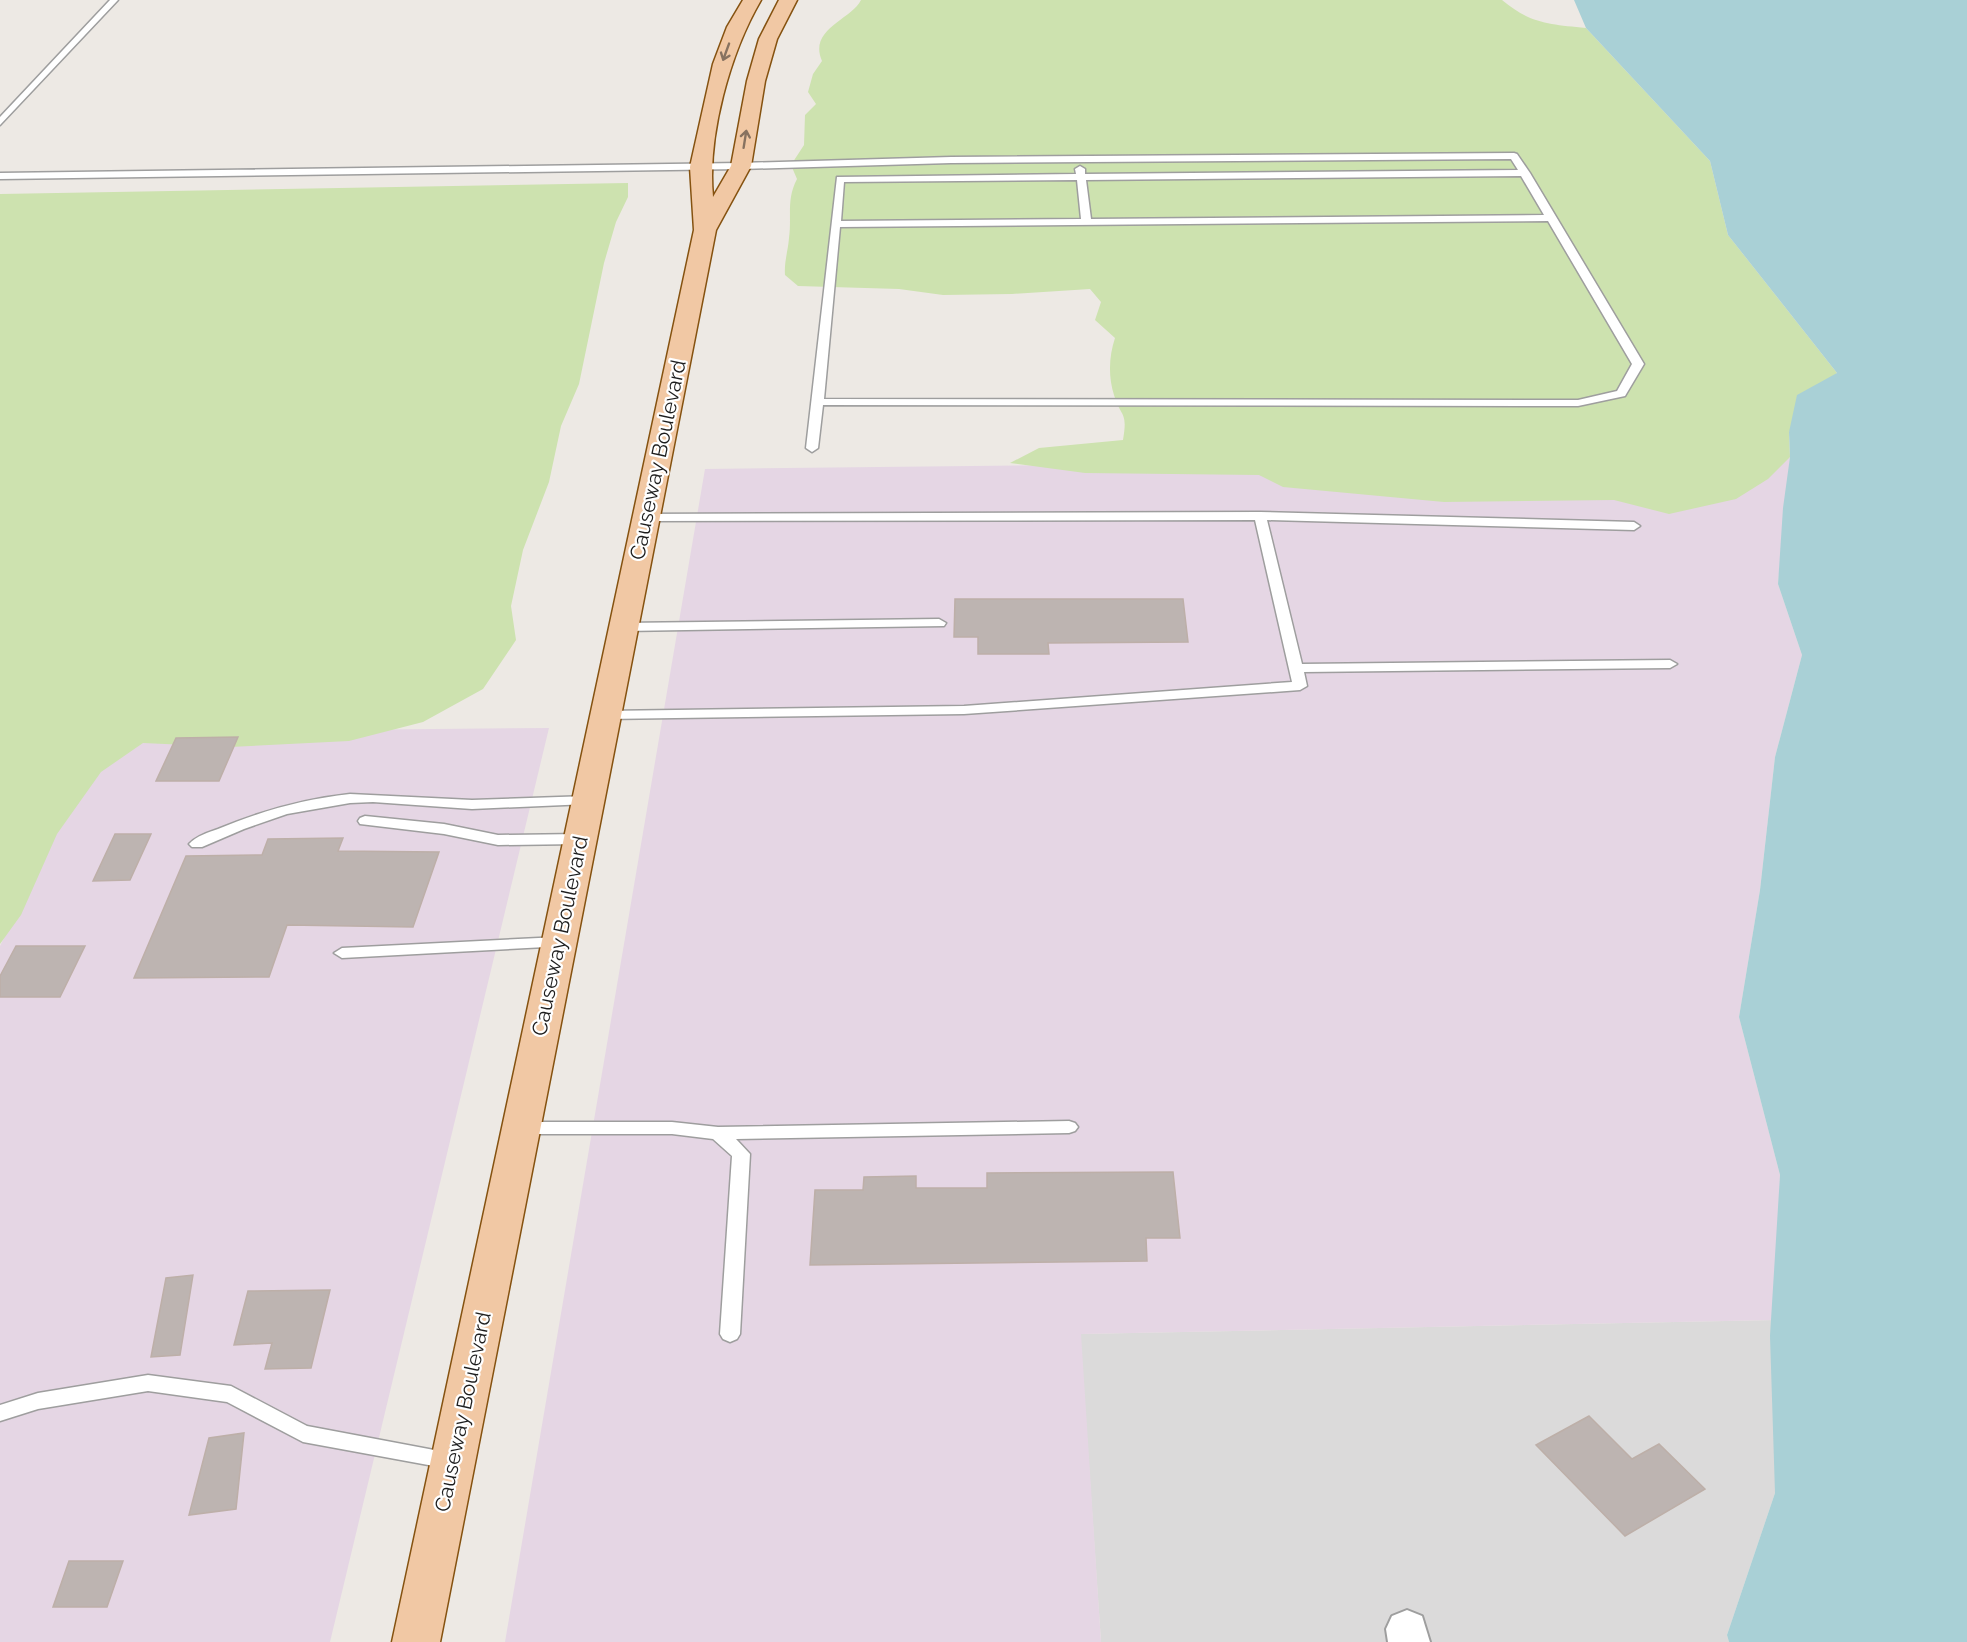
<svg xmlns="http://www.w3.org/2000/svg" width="1967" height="1642" font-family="Raleway,sans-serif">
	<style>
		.residential { fill: #dbdada }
		.industrial { fill: #e5d6e4 }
		.grass { fill: #cde2af }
		.water { fill: #a9d0d6 }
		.building { fill: #bdb4b1; stroke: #bdafa8; stroke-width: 1.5 }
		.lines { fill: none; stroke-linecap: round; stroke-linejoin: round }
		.lane-casing { stroke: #9e9e9e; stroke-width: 3 }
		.street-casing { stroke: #9e9e9e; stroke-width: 4 }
		.primary-casing { stroke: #855210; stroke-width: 3 }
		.lane { fill: #fff; fill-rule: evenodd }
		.street { fill: #fff; fill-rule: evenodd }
		.primary { fill: #f1c8a4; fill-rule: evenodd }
		.oneway { stroke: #877260 }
		.labels { text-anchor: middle; stroke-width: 4.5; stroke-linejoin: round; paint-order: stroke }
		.street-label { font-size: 21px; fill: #1d1d1d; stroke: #fff }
	</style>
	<rect width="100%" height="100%" fill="#ede9e4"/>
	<path class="residential" d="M 1776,1320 L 1775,1493 L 1727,1635 L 1729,1642 L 1101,1642 L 1080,1334 Z"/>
	<path class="industrial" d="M 1790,457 L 1778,584 L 1802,655 L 1775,757 L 1760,890 L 1739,1017 L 1780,1175 L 1776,1320 L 1081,1334 L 1101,1642 L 505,1642 L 705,469 Z
		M 549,728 L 330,1642 L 0,1642 L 0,946 L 106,732 Z"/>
	<path class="grass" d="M 861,0 L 1502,0 C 1531,24 1549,24 1586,28 L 1710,161 L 1728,235 L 1837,373 L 1789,432 L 1790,457 L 1768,479 L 1736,499 L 1669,514 L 1614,500 L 1444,502 L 1283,487 L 1259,475 L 1085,473 L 1010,463 L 1039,448 L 1123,440 C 1128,411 1121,418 1114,395 C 1108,376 1109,356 1115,338 L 1095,320 L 1101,302 L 1090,289 L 1012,294 L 943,295 L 899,289 L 798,286 L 785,275 C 784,262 788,251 789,238 C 792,216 786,200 797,179 L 791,165 L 804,145 L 805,115 L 816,104 L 808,92 L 813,74 L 822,61 C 808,29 851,20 861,0 Z
		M 628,183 L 628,197 L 616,222 L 604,263 L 579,384 L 561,426 L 549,482 L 523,550 L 511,606 L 516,640 L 483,689 L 423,722 L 349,741 L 230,747 L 143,743 L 101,772 L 57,834 L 21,915 L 0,944 L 0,194 Z"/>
	<path class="water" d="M 1574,0 L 1967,0 L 1967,1642 L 1729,1642 L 1727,1635 L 1775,1493 L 1770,1336 L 1780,1175 L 1739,1017 L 1760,890 L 1775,757 L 1802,655 L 1778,584 L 1783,508 L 1790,457 L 1789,432 L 1797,395 L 1837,373 L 1728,235 L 1710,161 L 1586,28 Z"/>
	<path class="building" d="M 955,599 L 1183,599 L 1188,642 L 1048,643 L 1049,654 L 978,654 L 978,637 L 954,637 Z
		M 238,737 L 219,781 L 156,781 L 176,738 Z
		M 115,834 L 151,834 L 130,880 L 93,881 Z
		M 343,838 L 338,851 L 439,852 L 413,927 L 287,925 L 269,977 L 134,978 L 186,856 L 262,855 L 268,839 Z
		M 16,946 L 85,946 L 60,997 L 0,997 L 0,976 Z
		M 1173,1172 L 1180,1238 L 1146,1238 L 1147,1261 L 810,1265 L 815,1190 L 863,1190 L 864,1177 L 916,1176 L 916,1188 L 987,1188 L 987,1173 Z
		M 193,1275 L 180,1355 L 151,1357 L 166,1278 Z
		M 330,1290 L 311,1368 L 265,1369 L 272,1343 L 234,1345 L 248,1291 Z
		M 1589,1416 L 1632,1459 L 1659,1444 L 1705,1489 L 1625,1536 L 1536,1445 Z
		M 244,1433 L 236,1509 L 189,1515 L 209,1438 Z
		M 69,1561 L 123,1561 L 107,1607 L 53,1607 Z"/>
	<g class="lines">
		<defs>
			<path id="lane" d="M 110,0 L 118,0 L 0,125 L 0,117 Z
				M 1514,153 L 1517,154 L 1530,173 L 1644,364 L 1625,396 L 1578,406 L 823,405 L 818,448 L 812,452 L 806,448 L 837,177 L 1076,174 L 1075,169 L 1080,166 L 1085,169 L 1085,174 L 1518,170 L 1511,159 L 951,163 L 741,169 L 0,179 L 0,173 L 741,163 L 951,157 ZM 1521,176 L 1544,215 L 1091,219 L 1086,180 ZM 1077,180 L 1081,219 L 841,221 L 844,182 ZM 1548,221 L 1632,364 L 1617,391 L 1578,400 L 824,399 L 840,227 Z
				M 1260,512 L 1634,522 L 1640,526 L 1634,530 L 1267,520 L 1302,664 L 1670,660 L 1677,664 L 1670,668 L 1304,672 L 1307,686 L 1300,690 L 964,714 L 605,719 L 598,715 L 605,711 L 964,706 L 1292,682 L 1255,520 L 646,521 L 642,520 L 642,514 Z
				M 939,619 L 946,623 L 944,626 L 624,631 L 617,627 L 624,623 Z
				M 350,794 L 472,800 L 588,796 L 595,800 L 588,804 L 472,809 L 373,802 L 350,803 L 287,814 L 244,829 L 202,847 L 192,847 L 189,844 C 196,836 209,832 218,829 C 261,811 304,799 350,794 Z
				M 365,816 L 444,824 L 498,835 L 580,834 L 588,839 L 580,844 L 498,845 L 444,834 L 360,824 L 358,821 L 360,818 Z
				M 559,937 L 565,938 L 567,942 L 565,946 L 342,958 L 334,953 L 342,948 Z
				M 1069,1121 L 1075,1123 L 1078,1127 L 1075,1131 L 1069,1133 L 736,1139 L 750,1154 L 740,1334 L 737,1339 L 730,1342 L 723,1339 L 720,1334 L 732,1156 L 713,1139 L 672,1134 L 521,1134 L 515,1132 L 512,1128 L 515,1124 L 521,1122 L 672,1122 L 718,1127 Z
				M 148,1375 L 231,1386 L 307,1426 L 450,1453 L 457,1455 L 460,1461 L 457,1467 L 450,1469 L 303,1442 L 227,1402 L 148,1391 L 38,1409 L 0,1421 L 0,1405 L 38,1393 Z"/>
			<path id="street" d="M 1407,1610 L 1422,1616 L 1430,1642 L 1388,1642 L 1386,1629 L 1392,1616 Z"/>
			<path id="primary" d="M 743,0 L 761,0 C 730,53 707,136 713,197 L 731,166 L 747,81 L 759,39 L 779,0 L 797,0 L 777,39 L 765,81 L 751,166 L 716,230 L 440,1642 L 392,1642 L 694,230 L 690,167 L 713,64 L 727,27 Z"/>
		</defs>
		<use href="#lane" class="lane-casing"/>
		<use href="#street" class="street-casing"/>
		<use href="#primary" class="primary-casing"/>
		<use href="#lane" class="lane"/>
		<use href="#street" class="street"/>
		<use href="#primary" class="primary"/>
	</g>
	<defs><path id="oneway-shaft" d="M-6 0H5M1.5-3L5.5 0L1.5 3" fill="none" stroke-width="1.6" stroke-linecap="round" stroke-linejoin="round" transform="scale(1.5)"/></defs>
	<g class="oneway">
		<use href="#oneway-shaft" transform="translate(726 52) rotate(110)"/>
		<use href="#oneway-shaft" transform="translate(745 139) rotate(-81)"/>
	</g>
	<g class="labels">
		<g class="street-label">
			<text transform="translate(658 460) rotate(-78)" y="7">Causeway Boulevard</text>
			<text transform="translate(560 936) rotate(-78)" y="7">Causeway Boulevard</text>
			<text transform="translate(463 1412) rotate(-78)" y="7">Causeway Boulevard</text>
		</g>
	</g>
</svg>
